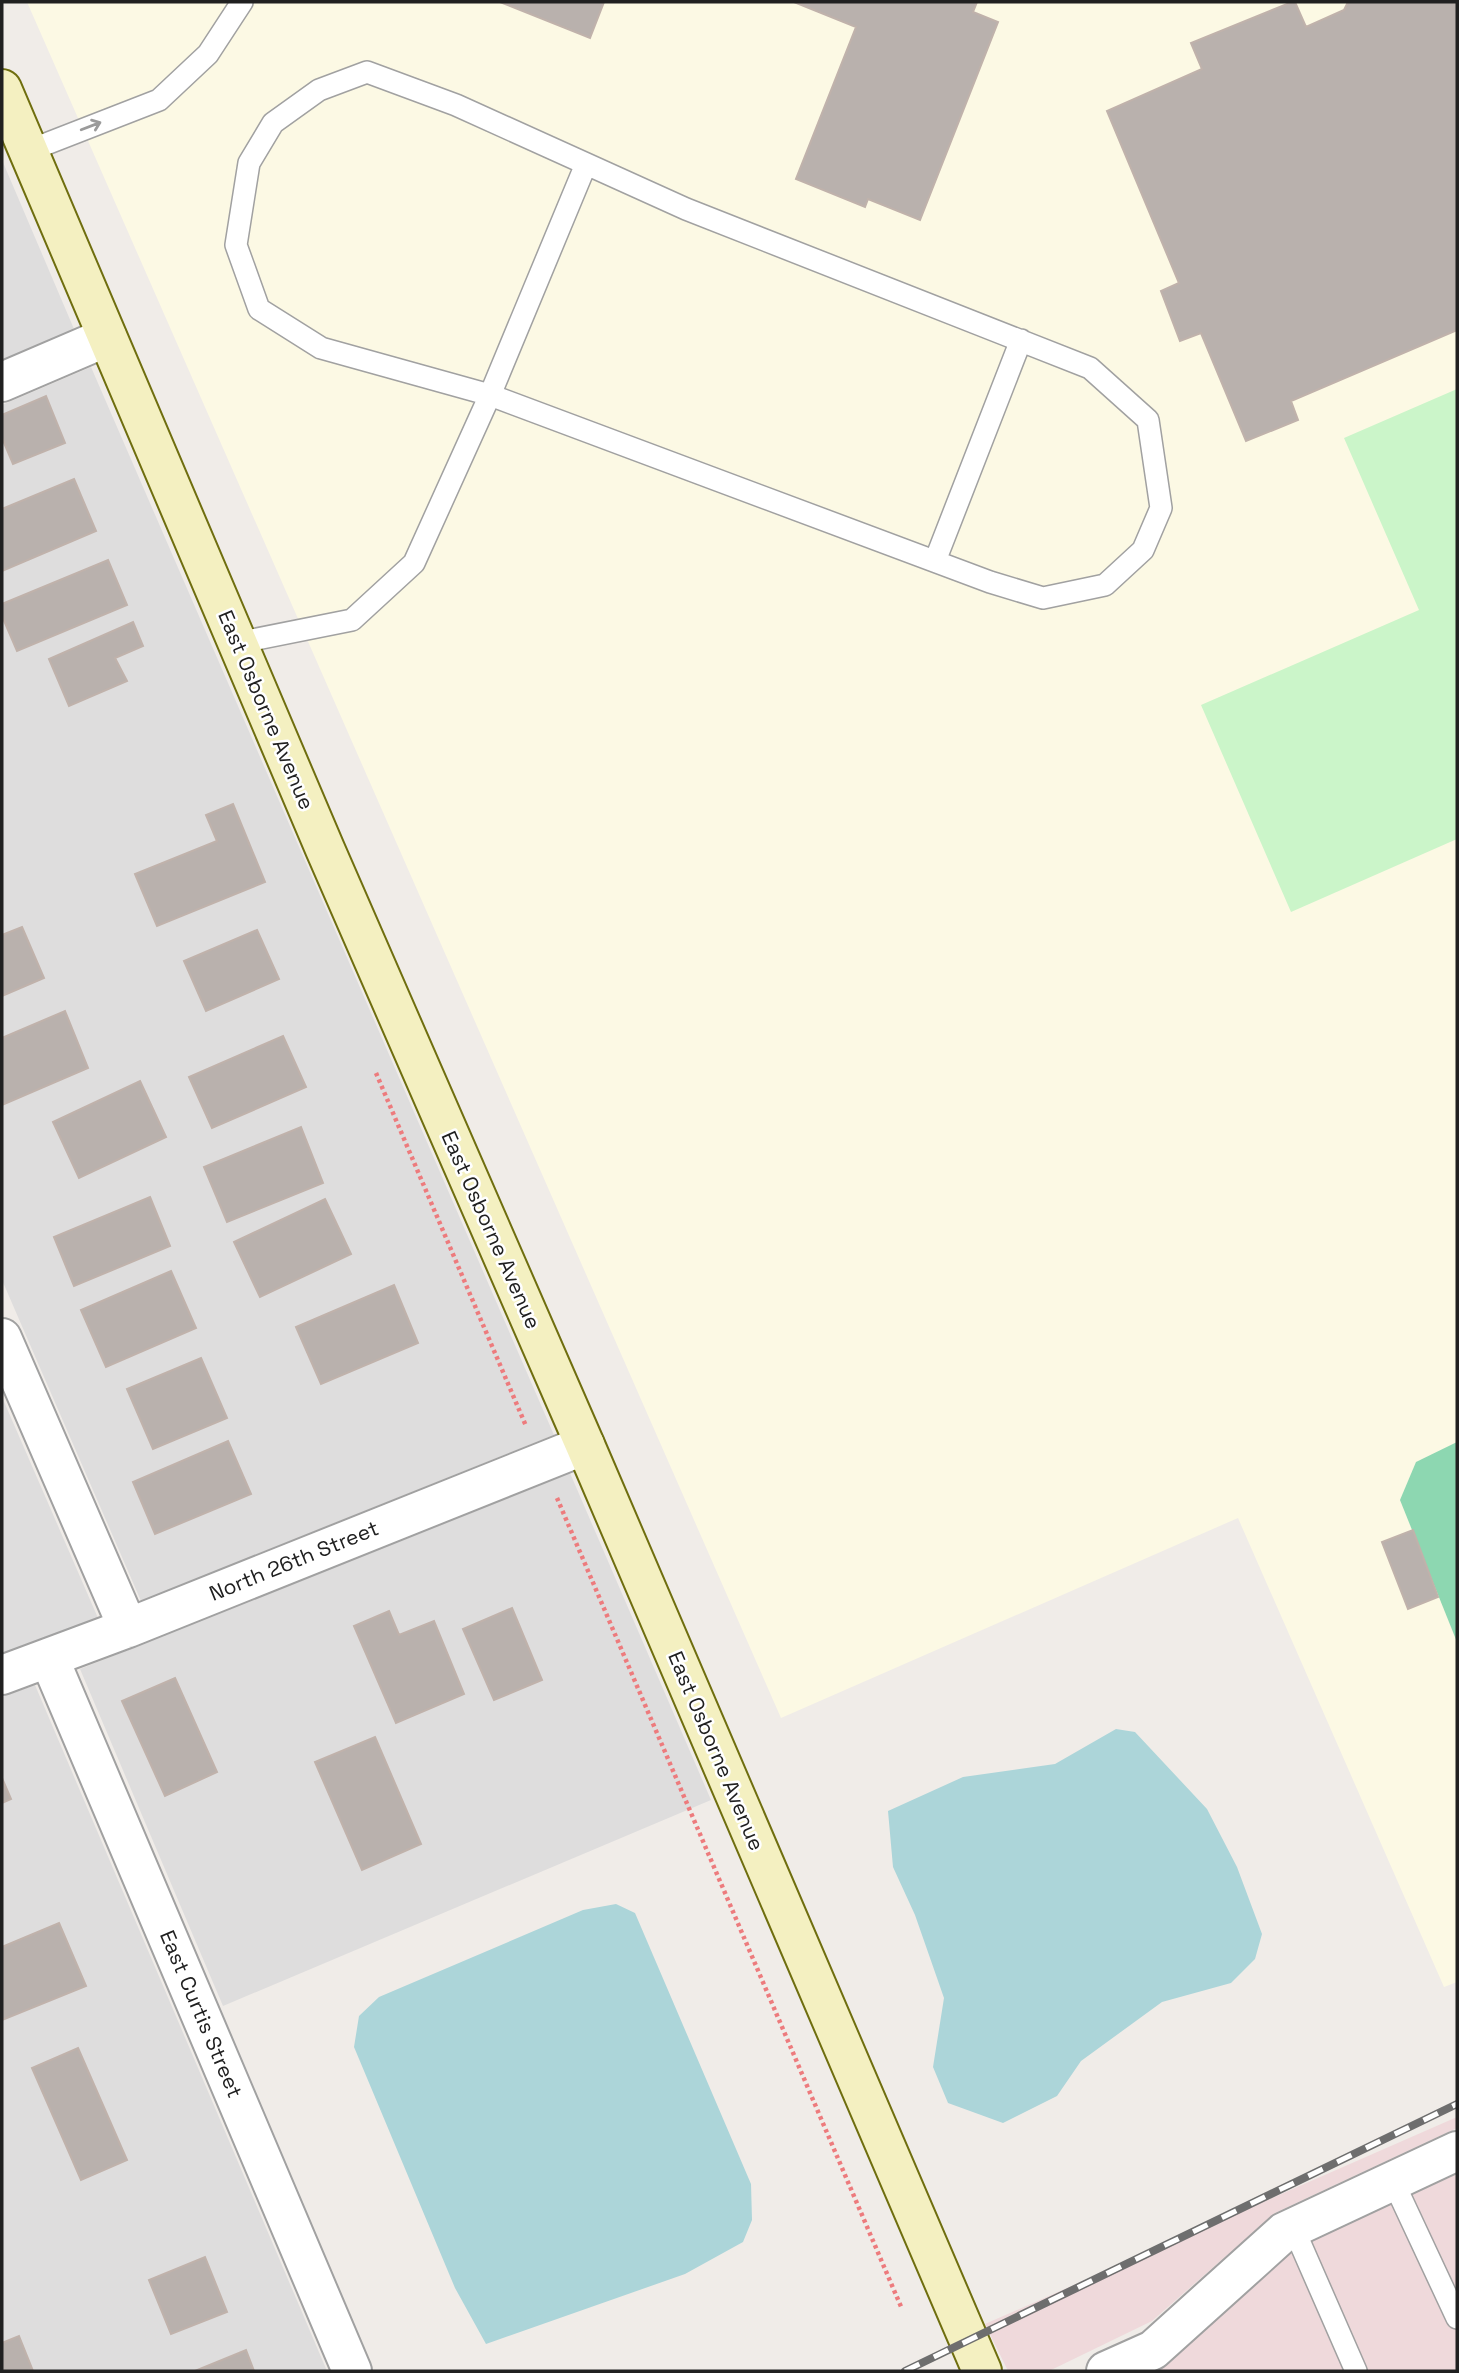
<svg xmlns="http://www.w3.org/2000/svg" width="1459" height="2373" font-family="'Space Grotesk',sans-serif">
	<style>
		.residential { fill: #dedddd }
		.commercial { fill: #efd9db }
		.education { fill: #fcf9e4 }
		.park { fill: #cbf5c9 }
		.pitch { fill: #8dd7b1 }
		.water { fill: #acd5d9 }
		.building { fill: #b9b1ad; stroke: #c0b2ab; stroke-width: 2 }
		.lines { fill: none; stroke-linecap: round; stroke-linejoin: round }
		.lane-casing { stroke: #a1a1a1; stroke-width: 24 }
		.street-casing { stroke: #a1a1a1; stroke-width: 42 }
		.secondary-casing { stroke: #6f6e0f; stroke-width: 42 }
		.path { stroke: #ed7b7d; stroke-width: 4.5; stroke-dasharray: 3.5 3.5; stroke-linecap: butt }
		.lane { stroke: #fff; stroke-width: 21 }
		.street { stroke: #fff; stroke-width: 38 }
		.secondary { stroke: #f4f0c1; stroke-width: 38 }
		.rail-casing { stroke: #6e6e6e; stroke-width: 8 }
		.rail { stroke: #fff; stroke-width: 5; stroke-dasharray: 16; stroke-linecap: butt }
		.oneway { stroke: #9b9b9b }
		.labels { text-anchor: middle; stroke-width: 5; stroke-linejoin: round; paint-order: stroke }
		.street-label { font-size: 21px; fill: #202020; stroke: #fff }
	</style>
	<rect width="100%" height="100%" fill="#f0ece8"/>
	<path class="residential" d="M 2,160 L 74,329 L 2,360 Z
		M 91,367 L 554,1435 L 141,1601 L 2,1280 L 2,405 Z
		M 2,1397 L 98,1618 L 2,1653 Z
		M 570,1473 L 711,1800 L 223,2006 L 80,1669 Z
		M 35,1685 L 327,2371 L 2,2371 L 2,1697 Z"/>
	<path class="commercial" d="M 1457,2117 L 1457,2128 L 1275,2213 L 1152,2321 L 1049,2371 L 1008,2371 L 985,2324 Z
		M 1457,2174 L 1457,2371 L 1141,2371 L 1180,2352 L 1296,2248 Z"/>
	<path class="education" d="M 27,2 L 1457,2 L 1457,1982 L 1444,1987 L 1238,1518 L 781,1718 Z"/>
	<path class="park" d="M 1457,389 L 1457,839 L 1291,912 L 1201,705 L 1419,610 L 1344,438 Z"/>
	<path class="pitch" d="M 1457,1442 L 1457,1642 L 1400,1500 L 1416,1462 Z"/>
	<path class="water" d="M 1116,1729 L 1135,1732 L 1207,1809 L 1237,1867 L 1262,1934 L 1255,1959 L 1231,1983 L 1162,2002 L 1081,2061 L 1057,2096 L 1003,2123 L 948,2103 L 933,2067 L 944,1998 L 915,1915 L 893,1867 L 888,1811 L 963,1777 L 1055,1764 Z
		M 616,1904 L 635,1913 L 751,2184 L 752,2220 L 743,2242 L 685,2274 L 486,2344 L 455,2288 L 354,2047 L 359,2016 L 379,1997 L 583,1910 Z"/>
	<path class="building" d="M 500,2 L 604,2 L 590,38 Z
		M 794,2 L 977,2 L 973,12 L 998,22 L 920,220 L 868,199 L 865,207 L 796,179 L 856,27 Z
		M 1292,2 L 1295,2 L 1306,27 L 1344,10 L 1348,2 L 1457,2 L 1457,330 L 1291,401 L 1298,420 L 1246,441 L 1201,333 L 1180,341 L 1161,291 L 1179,283 L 1107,111 L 1202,69 L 1191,43 Z
		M 46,396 L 65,443 L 13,464 L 2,438 L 2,415 Z
		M 74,479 L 96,531 L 2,571 L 2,509 Z
		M 108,560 L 127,605 L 17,651 L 2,616 L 2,604 Z
		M 133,622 L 143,646 L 115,658 L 127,681 L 69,706 L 49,659 Z
		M 233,804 L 265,882 L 157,926 L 135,874 L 217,841 L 206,815 Z
		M 22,927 L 44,978 L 2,996 L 2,935 Z
		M 257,930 L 279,979 L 206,1011 L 184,961 Z
		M 65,1011 L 88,1068 L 2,1105 L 2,1038 Z
		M 283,1036 L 306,1087 L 212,1128 L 189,1077 Z
		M 140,1081 L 166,1137 L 79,1178 L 53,1122 Z
		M 301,1127 L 323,1183 L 227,1222 L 204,1167 Z
		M 150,1197 L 170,1246 L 74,1286 L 54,1237 Z
		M 325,1199 L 351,1254 L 260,1297 L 234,1242 Z
		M 171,1271 L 196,1328 L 106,1367 L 81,1310 Z
		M 394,1285 L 418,1343 L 321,1384 L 296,1327 Z
		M 201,1358 L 227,1418 L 153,1449 L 127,1389 Z
		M 228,1441 L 251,1494 L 155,1534 L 133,1482 Z
		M 1413,1530 L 1438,1597 L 1408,1609 L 1382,1542 Z
		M 512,1608 L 542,1680 L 494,1700 L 463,1629 Z
		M 389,1611 L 399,1635 L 434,1621 L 464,1694 L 396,1723 L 354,1626 Z
		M 175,1678 L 217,1772 L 165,1796 L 122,1701 Z
		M 375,1737 L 421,1844 L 362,1870 L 315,1762 Z
		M 2,1778 L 11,1799 L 2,1803 Z
		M 59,1923 L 86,1986 L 2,2020 L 2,1947 Z
		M 78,2048 L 127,2160 L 81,2180 L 32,2068 Z
		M 205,2257 L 227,2312 L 171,2334 L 149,2280 Z
		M 19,2336 L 33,2371 L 2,2371 L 2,2343 Z
		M 246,2350 L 254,2371 L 195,2371 Z"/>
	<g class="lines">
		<defs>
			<path id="lane" d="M 28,151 L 159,100 L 208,54 L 242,2
				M 935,561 L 1021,340
				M 237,643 L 352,620 L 414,563 L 490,395 L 321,348 L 259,309 L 236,245 L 249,163 L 273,123 L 319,90 L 367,72 L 456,105 L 686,209 L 1090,368 L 1148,420 L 1161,508 L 1143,550 L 1105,585 L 1043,598 L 990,582 L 490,395 L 586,164
				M 1393,2181 L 1457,2318
				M 1293,2227 L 1356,2371"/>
			<path id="street" d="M 2,382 L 107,337
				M 2,1338 L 128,1628
				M 49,1658 L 352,2371
				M 2,1675 L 128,1628 L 585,1445
				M 1106,2371 L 1153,2350 L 1284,2232 L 1457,2151"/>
			<path id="secondary" d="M 2,89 L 325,849 L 585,1445 L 982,2371"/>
		</defs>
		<use href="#lane" class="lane-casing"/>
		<use href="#street" class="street-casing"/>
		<use href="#secondary" class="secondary-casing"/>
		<path class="path" d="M 376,1073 L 526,1426
			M 557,1498 L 902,2309"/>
		<use href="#lane" class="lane"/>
		<use href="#street" class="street"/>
		<use href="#secondary" class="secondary"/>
		<defs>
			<path id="rail" d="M 905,2371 L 1457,2104"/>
		</defs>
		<use href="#rail" class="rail-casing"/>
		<use href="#rail" class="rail"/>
	</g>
	<defs><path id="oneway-shaft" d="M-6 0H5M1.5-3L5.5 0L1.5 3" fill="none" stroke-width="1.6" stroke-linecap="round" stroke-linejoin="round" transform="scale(1.75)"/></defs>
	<use class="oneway" href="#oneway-shaft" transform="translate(91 126) rotate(-21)"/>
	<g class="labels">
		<g class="street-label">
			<text transform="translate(266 710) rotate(67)" y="7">East Osborne Avenue</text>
			<text transform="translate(491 1230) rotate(66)" y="7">East Osborne Avenue</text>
			<text transform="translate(294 1561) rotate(-22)" y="7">North 26th Street</text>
			<text transform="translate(716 1751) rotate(67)" y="7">East Osborne Avenue</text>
			<text transform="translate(201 2014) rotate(67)" y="7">East Curtis Street</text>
		</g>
	</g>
	<rect width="1459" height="2373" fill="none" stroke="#202020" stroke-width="7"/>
</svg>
